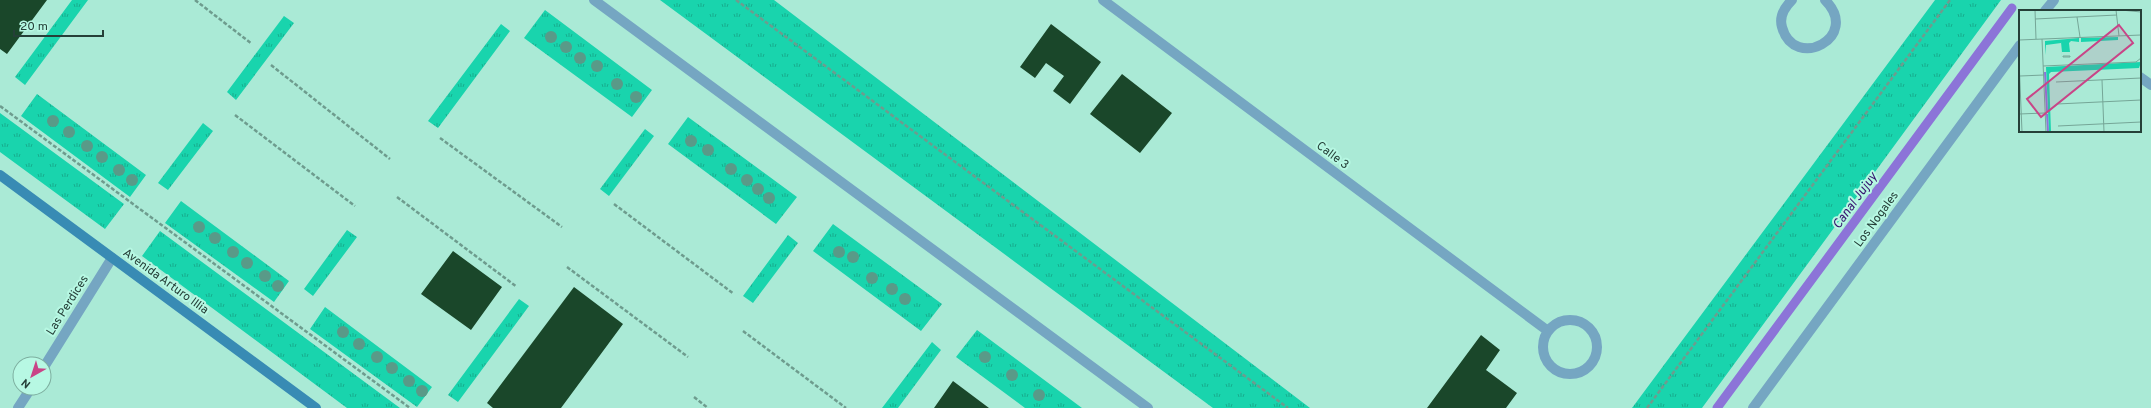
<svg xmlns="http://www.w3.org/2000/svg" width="2151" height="408" font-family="Overpass,sans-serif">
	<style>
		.grass { fill: url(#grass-tufts) }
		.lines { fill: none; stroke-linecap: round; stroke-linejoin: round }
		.stream { stroke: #8c74d8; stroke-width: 9 }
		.building { fill: #1a472a }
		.path { stroke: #6e9c8e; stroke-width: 2.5; stroke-dasharray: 4 2; stroke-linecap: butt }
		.service { stroke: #75a6c2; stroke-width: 10 }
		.minor { stroke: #75a6c2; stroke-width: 10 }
		.tertiary { stroke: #75a6c2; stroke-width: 10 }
		.secondary { stroke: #388bb4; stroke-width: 10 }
		.tree { fill: #599a88 }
		.labels { text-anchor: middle; stroke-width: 4; stroke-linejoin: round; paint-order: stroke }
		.street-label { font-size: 12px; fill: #253f38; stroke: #b7f8e3 }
		.water-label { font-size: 13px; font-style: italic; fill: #35136d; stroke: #b7f8e3 }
		.inset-river { fill: none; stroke: #8c74d8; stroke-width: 2 }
		.inset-road { fill: none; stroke: #75a697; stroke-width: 1 }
		.view { fill: #c94487; fill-opacity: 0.15; stroke: #c94487; stroke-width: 2 }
		.inset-edge { fill: none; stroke: #253f38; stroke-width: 2 }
	</style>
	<defs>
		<pattern id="grass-tufts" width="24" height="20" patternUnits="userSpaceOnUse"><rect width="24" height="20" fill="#19d4ad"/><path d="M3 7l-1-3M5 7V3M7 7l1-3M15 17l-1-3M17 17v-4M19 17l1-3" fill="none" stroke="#16ad8e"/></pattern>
	</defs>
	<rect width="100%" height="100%" fill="#aaead6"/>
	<path class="grass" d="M 72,0 L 88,0 L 25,85 L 15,77 Z
		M 660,0 L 774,0 L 1310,408 L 1213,408 Z
		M 1935,0 L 2001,0 L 1702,408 L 1632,408 Z
		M 545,10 L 652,90 L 632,117 L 524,38 Z
		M 284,16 L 294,23 L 236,100 L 227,92 Z
		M 501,24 L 510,31 L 438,128 L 428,121 Z
		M 37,94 L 146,175 L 130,197 L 21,116 Z
		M 0,113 L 124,204 L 105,229 L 0,152 Z
		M 688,117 L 797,197 L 776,224 L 668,144 Z
		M 203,123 L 213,131 L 168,190 L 158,183 Z
		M 645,129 L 654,136 L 609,196 L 600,189 Z
		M 181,201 L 289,281 L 274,302 L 165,223 Z
		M 833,224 L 942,304 L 921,331 L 813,251 Z
		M 347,230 L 357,237 L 313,296 L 304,289 Z
		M 160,231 L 400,408 L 347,408 L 142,256 Z
		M 788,235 L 798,243 L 753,303 L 743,296 Z
		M 519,299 L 529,306 L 458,402 L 448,395 Z
		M 325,307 L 432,387 L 417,407 L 310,329 Z
		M 977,330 L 1082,408 L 1025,408 L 956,357 Z
		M 932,342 L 941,350 L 898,408 L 882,408 Z"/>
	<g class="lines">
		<path class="stream" d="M 1717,408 L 2012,8"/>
	</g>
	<path class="building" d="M 0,0 L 47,0 L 7,54 L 0,49 Z
		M 1051,24 L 1101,62 L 1070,104 L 1053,91 L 1064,76 L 1046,63 L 1035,78 L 1020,67 Z
		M 1122,74 L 1172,113 L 1140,153 L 1090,114 Z
		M 453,251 L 502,287 L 471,330 L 421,294 Z
		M 574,287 L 623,324 L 561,408 L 493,408 L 487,403 Z
		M 1481,335 L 1500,350 L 1486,370 L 1517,393 L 1506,408 L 1427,408 Z
		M 953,381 L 989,408 L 934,408 Z"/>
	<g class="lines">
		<path class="path" d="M 195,0 L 252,44
			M 736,0 L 1288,408
			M 271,65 L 390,159
			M 0,106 L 410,408
			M 235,115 L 355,206
			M 440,138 L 562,227
			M 397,197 L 517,287
			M 614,204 L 734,294
			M 567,267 L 688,357
			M 743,331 L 846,408
			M 694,397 L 708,408
			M 1647,408 L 1950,0"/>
		<path class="service" d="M 594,0 L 1148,408"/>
		<path class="minor" d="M 1103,0 L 1548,331
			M 1792,0 C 1785,7 1779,17 1782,27 C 1794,72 1862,37 1825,0
			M 2140,77 L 2151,85
			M1543 347a27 27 0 1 1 54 0a27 27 0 1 1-54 0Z
			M 44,367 L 112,258
			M 18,408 L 31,388"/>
		<path class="tertiary" d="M 2045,11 L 2054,0
			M 1753,408 L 2020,45"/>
		<path class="secondary" d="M 0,175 L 316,408"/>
	</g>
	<g class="tree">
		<circle cx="551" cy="37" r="6"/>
		<circle cx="566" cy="47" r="6"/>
		<circle cx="580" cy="58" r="6"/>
		<circle cx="597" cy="66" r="6"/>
		<circle cx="617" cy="84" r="6"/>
		<circle cx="636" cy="97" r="6"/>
		<circle cx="53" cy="121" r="6"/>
		<circle cx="69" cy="132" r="6"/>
		<circle cx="691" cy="141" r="6"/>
		<circle cx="87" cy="146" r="6"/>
		<circle cx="708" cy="150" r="6"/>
		<circle cx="102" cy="157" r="6"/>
		<circle cx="731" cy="169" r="6"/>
		<circle cx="119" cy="170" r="6"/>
		<circle cx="132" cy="180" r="6"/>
		<circle cx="747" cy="180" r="6"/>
		<circle cx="758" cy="189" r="6"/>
		<circle cx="769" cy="198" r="6"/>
		<circle cx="199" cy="227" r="6"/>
		<circle cx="215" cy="238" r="6"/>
		<circle cx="233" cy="252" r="6"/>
		<circle cx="839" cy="252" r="6"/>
		<circle cx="853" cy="257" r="6"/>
		<circle cx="247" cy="263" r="6"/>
		<circle cx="265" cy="276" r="6"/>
		<circle cx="872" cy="278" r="6"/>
		<circle cx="278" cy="286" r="6"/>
		<circle cx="892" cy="289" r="6"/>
		<circle cx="905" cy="299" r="6"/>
		<circle cx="343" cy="332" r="6"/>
		<circle cx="359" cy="344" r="6"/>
		<circle cx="377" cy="357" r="6"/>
		<circle cx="985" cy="357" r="6"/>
		<circle cx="392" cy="368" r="6"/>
		<circle cx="1012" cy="375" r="6"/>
		<circle cx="409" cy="381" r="6"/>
		<circle cx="422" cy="391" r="6"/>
		<circle cx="1039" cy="395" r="6"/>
	</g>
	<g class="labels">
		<g class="street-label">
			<text transform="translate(1333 155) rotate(37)" y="4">Calle 3</text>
			<text transform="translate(1876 219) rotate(-54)" y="4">Los Nogales</text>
			<text transform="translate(166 281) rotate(36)" y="4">Avenida Arturo Illia</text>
			<text transform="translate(67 305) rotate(-58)" y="4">Las Perdices</text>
		</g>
		<g class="water-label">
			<text transform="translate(1854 200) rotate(-54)" y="5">Canal Jujuy</text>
		</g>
	</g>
	<g transform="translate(2019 10)">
		<rect width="122" height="122" fill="#aaead6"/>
		<path d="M 99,27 L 99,30 L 62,32 L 62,28 ZM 60,28 L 60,32 L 52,31 L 50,33 L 51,42 L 43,42 L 42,31 L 43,51 L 42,33 L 27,35 L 26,45 L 26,31 ZM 122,52 L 120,58 L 32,62 L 30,64 L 32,122 L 30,122 L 27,57 Z" fill="#19d4ad"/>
		<path class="inset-river" d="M 26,62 L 28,102M 28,104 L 29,122"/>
		<path class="inset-road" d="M 16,0 L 17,29M 97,0 L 100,26M 102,0 L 122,2M 58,7 L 61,27M 16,9 L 98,5M 23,29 L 27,122M 0,30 L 122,25M 44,46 L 51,46 L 51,47 L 44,47 ZM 0,50 L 3,122M 24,56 L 117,52 L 122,48M 1,66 L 25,65M 83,70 L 85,122M 37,72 L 122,68M 38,94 L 122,90M 0,104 L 26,103M 39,116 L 122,112"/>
		<path class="view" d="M 100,15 L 114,33 L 22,107 L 8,89 Z"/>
		<rect width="122" height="122" class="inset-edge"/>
	</g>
	<g transform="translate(32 376) rotate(219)"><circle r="19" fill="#b7f8e3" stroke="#7dae9f"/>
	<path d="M0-3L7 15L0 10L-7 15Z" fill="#c94487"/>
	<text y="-6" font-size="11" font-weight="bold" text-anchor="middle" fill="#253f38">N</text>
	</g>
	<path d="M14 30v6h89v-6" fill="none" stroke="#253f38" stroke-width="2"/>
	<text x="20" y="30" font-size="12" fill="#253f38" stroke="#b7f8e3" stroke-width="3" paint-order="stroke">20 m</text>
</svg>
